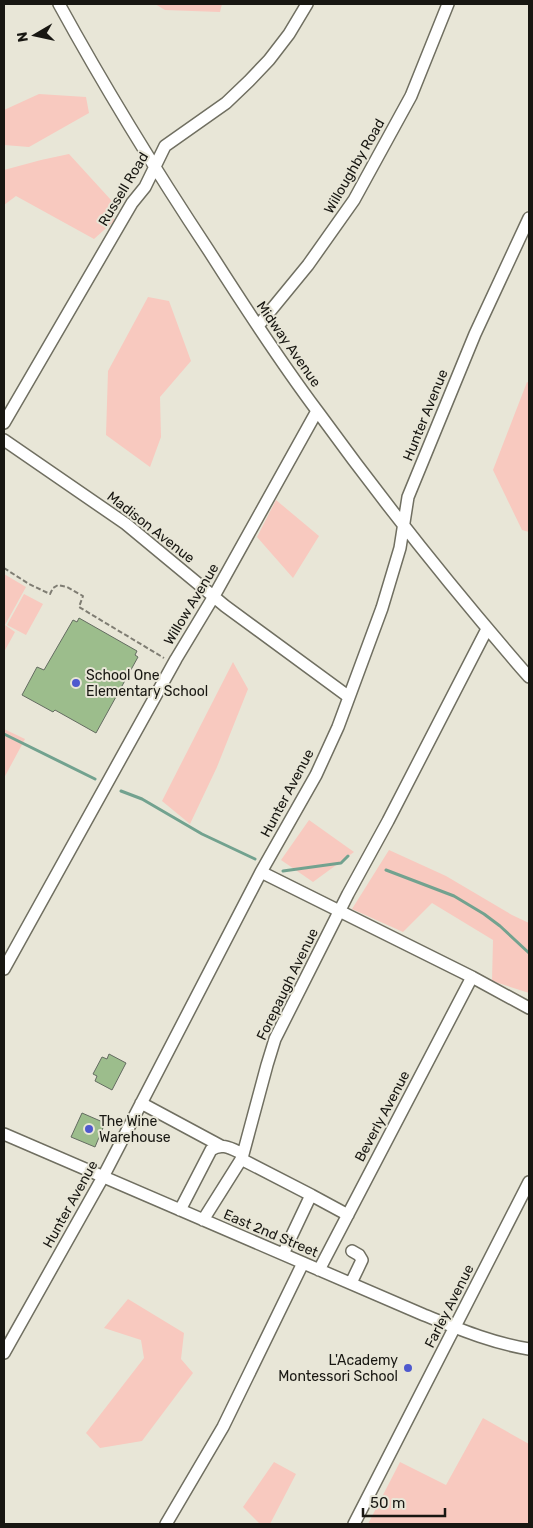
<svg xmlns="http://www.w3.org/2000/svg" width="533" height="1528" font-family="Rubik,sans-serif">
	<style>
		.green { fill: #f8c9bf }
		.lines { fill: none; stroke-linecap: round; stroke-linejoin: round }
		.stream { stroke: #72a28f; stroke-width: 3 }
		.building { fill: #9cbd8c; stroke: #646c61 }
		.minor-casing { stroke: #706f61; stroke-width: 14 }
		.path { stroke: #7f7d73; stroke-width: 2; stroke-dasharray: 5 2.5; stroke-linecap: butt }
		.minor { stroke: #fff; stroke-width: 11 }
		.poi-dot { fill: #4e59ce; stroke: #e8e6d7; stroke-width: 2 }
		.labels { text-anchor: middle; stroke-width: 4; stroke-linejoin: round; paint-order: stroke }
		.street-label { font-size: 14px; fill: #181712; stroke: #e8e6d7 }
		.poi-label { font-size: 14px; fill: #181712; stroke: #e8e6d7; text-anchor: start }
	</style>
	<rect width="100%" height="100%" fill="#e8e6d7"/>
	<path class="green" d="M 155,4 L 222,4 L 220,12 L 165,10 Z
		M 39,94 L 86,97 L 89,113 L 29,147 L 4,145 L 4,110 Z
		M 69,154 L 111,200 L 114,221 L 94,239 L 16,196 L 4,205 L 4,170 L 41,160 Z
		M 148,297 L 169,301 L 191,361 L 160,397 L 161,437 L 150,467 L 106,435 L 108,371 Z
		M 527,382 L 529,383 L 529,532 L 522,530 L 493,470 Z
		M 276,500 L 319,536 L 293,578 L 257,537 Z
		M 4,574 L 26,587 L 5,625 L 15,632 L 4,652 Z
		M 24,594 L 43,604 L 26,635 L 7,625 Z
		M 233,662 L 248,689 L 217,767 L 190,824 L 162,801 Z
		M 4,729 L 25,739 L 4,778 Z
		M 309,820 L 354,852 L 313,882 L 281,860 Z
		M 389,850 L 446,876 L 512,915 L 529,923 L 529,993 L 492,981 L 493,940 L 432,903 L 403,932 L 352,909 Z
		M 128,1299 L 184,1333 L 181,1359 L 193,1373 L 142,1441 L 100,1448 L 86,1433 L 144,1358 L 141,1340 L 104,1328 Z
		M 483,1418 L 529,1444 L 529,1524 L 368,1524 L 400,1462 L 446,1485 Z
		M 274,1462 L 296,1474 L 270,1524 L 260,1524 L 243,1507 Z"/>
	<g class="lines">
		<path class="stream" d="M 4,734 L 95,779
			M 121,791 L 142,799 L 202,834 L 255,859
			M 386,870 L 454,896 L 484,914 L 500,926 L 529,953
			M 283,871 L 341,863 L 348,856"/>
	</g>
	<path class="building" d="M 79,618 L 137,651 L 135,655 L 138,657 L 96,733 L 55,710 L 53,712 L 22,695 L 37,667 L 44,670 L 73,620 L 77,622 Z
		M 109,1054 L 126,1063 L 112,1090 L 95,1081 L 97,1076 L 93,1074 L 102,1057 L 107,1059 Z
		M 82,1113 L 105,1123 L 95,1147 L 71,1137 Z"/>
	<g class="lines">
		<defs>
			<path id="minor" d="M 59,4 C 105,88 156,171 209,251 C 244,306 279,360 318,412 C 384,503 455,592 529,677
				M 258,326 L 308,265 L 354,200 L 411,96 L 448,4
				M 4,423 L 132,203 L 145,187 L 165,146 L 226,103 L 249,81 L 269,60 L 289,34 L 307,4
				M 4,440 L 126,524 L 225,606 L 349,697
				M 261,872 L 472,977 L 529,1008
				M 4,969 L 176,659 L 214,596 L 317,411
				M 141,1103 L 221,1146
				M 4,1134 L 424,1315 C 459,1329 492,1343 529,1349
				M 241,1159 L 311,1195 L 283,1254
				M 311,1195 L 348,1215
				M 180,1210 L 211,1150 C 222,1142 232,1149 243,1154
				M 203,1220 L 242,1158 L 267,1065 L 275,1039 L 348,894 L 388,821 L 487,629
				M 319,1270 L 472,977
				M 351,1283 L 362,1260 L 359,1255 L 352,1251
				M 4,1353 L 103,1177 L 261,872 L 316,775 L 338,727 L 382,608 L 400,548 L 408,497 L 475,334 L 529,218
				M 166,1524 L 223,1427 L 303,1263
				M 354,1524 L 529,1182"/>
		</defs>
		<use href="#minor" class="minor-casing"/>
		<path class="path" d="M 4,568 L 29,584 L 50,594 L 53,588 L 58,585 L 67,587 L 83,596 L 79,607 L 164,658"/>
		<use href="#minor" class="minor"/>
	</g>
	<g class="poi-dot">
		<circle cx="76" cy="683" r="5"/>
		<circle cx="89" cy="1129" r="5"/>
		<circle cx="408" cy="1368" r="5"/>
	</g>
	<g class="labels">
		<g class="street-label">
			<text transform="translate(354 166) rotate(-60)" y="5">Willoughby Road</text>
			<text transform="translate(123 189) rotate(-59)" y="5">Russell Road</text>
			<text transform="translate(289 344) rotate(55)" y="5">Midway Avenue</text>
			<text transform="translate(425 415) rotate(-68)" y="5">Hunter Avenue</text>
			<text transform="translate(151 527) rotate(38)" y="5">Madison Avenue</text>
			<text transform="translate(191 604) rotate(-59)" y="5">Willow Avenue</text>
			<text transform="translate(287 793) rotate(-62)" y="5">Hunter Avenue</text>
			<text transform="translate(287 984) rotate(-64)" y="5">Forepaugh Avenue</text>
			<text transform="translate(382 1116) rotate(-62)" y="5">Beverly Avenue</text>
			<text transform="translate(70 1204) rotate(-61)" y="5">Hunter Avenue</text>
			<text transform="translate(271 1233) rotate(23)" y="5">East 2nd Street</text>
			<text transform="translate(449 1306) rotate(-63)" y="5">Farley Avenue</text>
		</g>
		<g class="poi-label">
			<text x="86" y="680">School One<tspan x="86" dy="16">Elementary School</tspan></text>
			<text x="99" y="1126">The Wine<tspan x="99" dy="16">Warehouse</tspan></text>
			<text x="398" y="1365" text-anchor="end">L'Academy<tspan x="398" dy="16">Montessori School</tspan></text>
		</g>
	</g>
	<rect width="533" height="1528" fill="none" stroke="#181712" stroke-width="10"/>
	<g transform="translate(35 35) rotate(261)" stroke="#e8e6d7" stroke-width="4" paint-order="stroke">
	<path d="M0-4L9 19L0 12L-9 19Z" fill="#181712"/>
	<text y="-8" font-size="14" font-weight="bold" text-anchor="middle" fill="#181712">N</text>
	</g>
	<path d="M363 1508v8h82v-8" fill="none" stroke="#181712" stroke-width="2.5"/>
	<text x="370" y="1508" font-size="15" fill="#181712" stroke="#e8e6d7" stroke-width="4" paint-order="stroke">50 m</text>
</svg>
